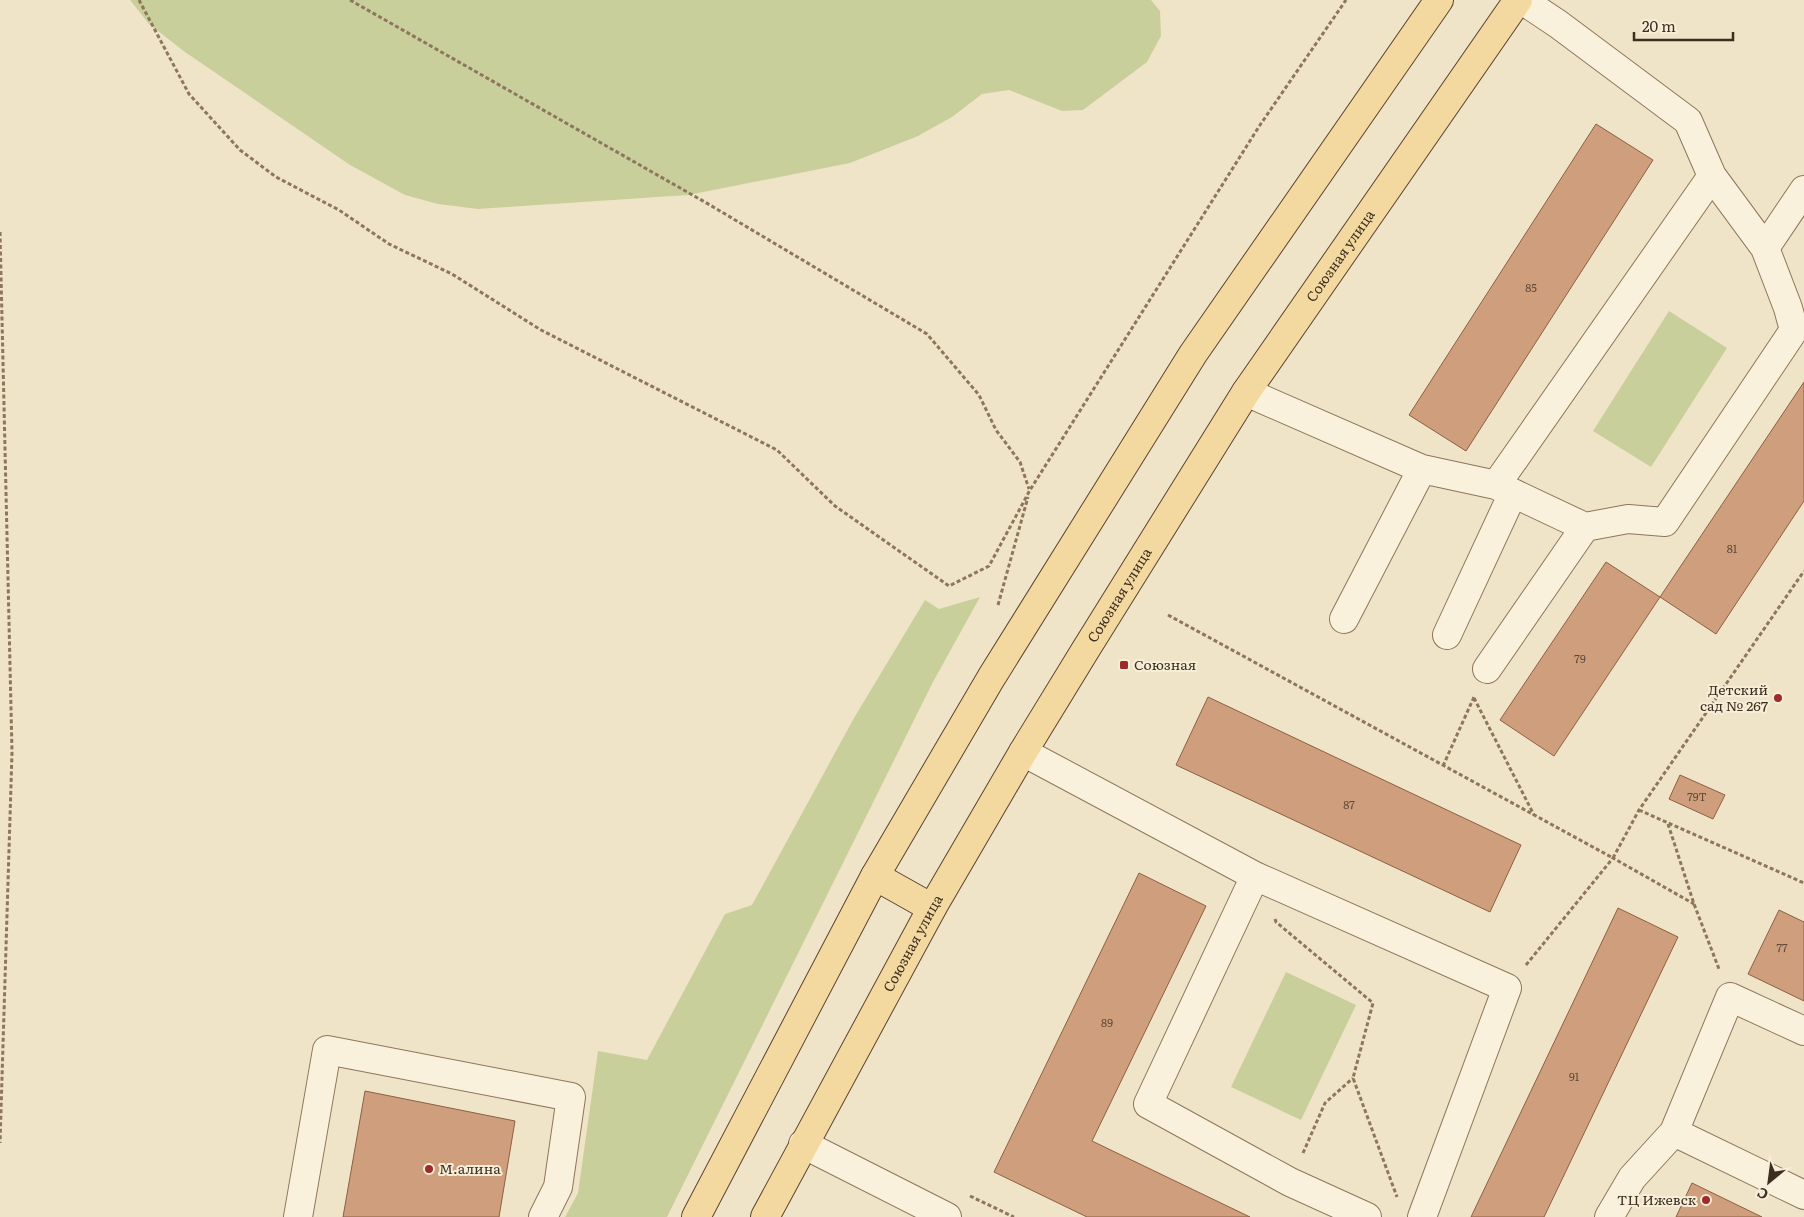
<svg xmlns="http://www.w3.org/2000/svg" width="1804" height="1217" font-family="Literata,serif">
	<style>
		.green { fill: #c9cf9b }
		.building { fill: #cf9f7d; stroke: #8d5f41 }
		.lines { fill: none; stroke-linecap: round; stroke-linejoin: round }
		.minor-casing { stroke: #8d765c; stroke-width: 30 }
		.major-casing { stroke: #5b4430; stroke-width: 30 }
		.path { stroke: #8d765c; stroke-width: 3; stroke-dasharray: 4 2.5; stroke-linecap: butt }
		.minor { stroke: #faf1dc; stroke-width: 28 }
		.major { stroke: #f3d9a0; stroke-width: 28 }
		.poi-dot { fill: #9e2a2b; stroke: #f7eed8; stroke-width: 2 }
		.labels { text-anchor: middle; stroke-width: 4; stroke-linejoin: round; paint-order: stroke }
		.number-label { font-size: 11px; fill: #624a37 }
		.street-label { font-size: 14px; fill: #3d2e20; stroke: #f7eed8 }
		.poi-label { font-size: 14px; fill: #3d2e20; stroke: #f7eed8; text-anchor: start }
	</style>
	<rect width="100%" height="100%" fill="#f0e4c8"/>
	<path class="green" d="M 130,0 L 1151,0 L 1160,11 L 1161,36 L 1147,62 L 1083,110 L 1062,111 L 1009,90 L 982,94 L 952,117 L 918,136 L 850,163 L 688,195 L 478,209 L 438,204 L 405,195 L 350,165 L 185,52 L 149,24 Z
		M 1669,311 L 1727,348 L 1651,467 L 1593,431 Z
		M 980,597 L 933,682 L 667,1217 L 565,1217 L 578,1193 L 598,1051 L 647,1060 L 725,914 L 752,905 L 854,718 L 925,600 L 939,609 Z
		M 1286,972 L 1356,1005 L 1301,1120 L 1231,1087 Z"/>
	<path class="building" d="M 1596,124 L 1653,160 L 1466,451 L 1409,415 Z
		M 1804,382 L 1804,501 L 1716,634 L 1660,597 Z
		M 1606,562 L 1660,597 L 1554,756 L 1500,720 Z
		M 1208,697 L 1521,845 L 1490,912 L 1176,765 Z
		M 1680,775 L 1725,795 L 1713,819 L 1669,799 Z
		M 1139,873 L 1206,906 L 1092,1141 L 1250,1217 L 1087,1217 L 994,1172 Z
		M 1618,908 L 1678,937 L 1544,1217 L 1471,1217 Z
		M 1779,910 L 1804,922 L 1804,1001 L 1748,974 Z
		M 365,1091 L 515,1121 L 499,1217 L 343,1217 Z
		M 1692,1183 L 1762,1217 L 1676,1217 Z"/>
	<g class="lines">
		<defs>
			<path id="minor" d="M 1712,176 L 1765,248
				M 1246,392 L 1422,469 L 1496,485 L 1712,176 L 1688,121 L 1558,24 L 1522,0
				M 1496,485 L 1585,527 L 1628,519 L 1665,522 L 1794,330 L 1788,308 L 1765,248 L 1804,190
				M 1344,619 L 1422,469
				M 1447,635 L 1513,493
				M 1487,669 L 1585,527
				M 1023,752 L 1255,876 L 1148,1104 L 1290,1182 L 1367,1217
				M 1255,876 L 1507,988 L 1422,1217
				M 1674,1132 L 1804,1195
				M 803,1144 L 947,1217
				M 298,1217 L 327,1050 L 571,1097 L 558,1187 L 543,1217
				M 1609,1217 L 1632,1178 L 1674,1132 L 1730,997 L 1804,1031"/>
			<g id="major">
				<path d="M 875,876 L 932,908"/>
				<path d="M 696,1217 L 875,876 L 991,678 L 1193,354 L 1439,0"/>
				<path id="s1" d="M 765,1217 L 932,908 L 1023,752 L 1086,649 L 1246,392 L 1518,0"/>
			</g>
		</defs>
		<use href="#minor" class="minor-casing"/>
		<use href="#major" class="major-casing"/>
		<path class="path" d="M 139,0 L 189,94 L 240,150 L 276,177 L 339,210 L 389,244 L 452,274 L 541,330 L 777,450 L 835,506 L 949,586 L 989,566 L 1030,490 L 1260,125 L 1346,0
			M 350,0 L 710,205 L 927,334 L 979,395 L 996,430 L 1020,462 L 1029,489
			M 0,232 L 12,752 L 0,1143
			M 998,605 L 1028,497
			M 1168,615 L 1613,858 L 1639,810 L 1804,571
			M 1474,698 L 1534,815
			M 1443,766 L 1474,697
			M 1639,810 L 1804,883
			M 1668,824 L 1694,904 L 1719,969
			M 1275,919 L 1276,922 L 1373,1003 L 1353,1078 L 1397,1197
			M 1526,965 L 1613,858 L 1694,904
			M 1303,1153 L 1325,1103 L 1353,1078
			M 970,1196 L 1014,1217"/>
		<use href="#minor" class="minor"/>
		<use href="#major" class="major"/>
	</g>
	<g class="poi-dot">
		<rect x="1119" y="660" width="10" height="10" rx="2.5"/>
		<circle cx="1778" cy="698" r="5"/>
		<circle cx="429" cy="1169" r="5"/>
		<circle cx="1706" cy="1200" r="5"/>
	</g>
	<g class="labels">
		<g class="number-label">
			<text x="1531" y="292">85</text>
			<text x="1732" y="553">81</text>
			<text x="1580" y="663">79</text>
			<text x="1697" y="801">79Т</text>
			<text x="1349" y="809">87</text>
			<text x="1782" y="952">77</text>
			<text x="1107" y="1027">89</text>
			<text x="1574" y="1081">91</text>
		</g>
		<g class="street-label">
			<text dy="5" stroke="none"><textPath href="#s1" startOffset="1121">Союзная улица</textPath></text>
			<text dy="5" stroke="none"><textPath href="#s1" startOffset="716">Союзная улица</textPath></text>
			<text dy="5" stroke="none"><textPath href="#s1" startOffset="311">Союзная улица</textPath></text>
		</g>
		<g class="poi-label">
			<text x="1134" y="670">Союзная</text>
			<text x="1768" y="695" text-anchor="end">Детский<tspan x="1768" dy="16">сад № 267</tspan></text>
			<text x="439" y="1174">М.алина</text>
			<text x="1696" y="1205" text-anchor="end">ТЦ Ижевск</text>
		</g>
	</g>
	<g transform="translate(1769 1182) rotate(209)" stroke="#f7eed8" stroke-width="4" paint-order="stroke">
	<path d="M0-4L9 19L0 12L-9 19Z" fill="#3d2e20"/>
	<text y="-8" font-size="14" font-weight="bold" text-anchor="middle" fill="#3d2e20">С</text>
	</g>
	<path d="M1634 32v8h99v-8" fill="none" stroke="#3d2e20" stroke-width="2.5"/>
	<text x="1642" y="32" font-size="15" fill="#3d2e20" stroke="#f7eed8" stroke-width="4" paint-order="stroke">20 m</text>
</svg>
